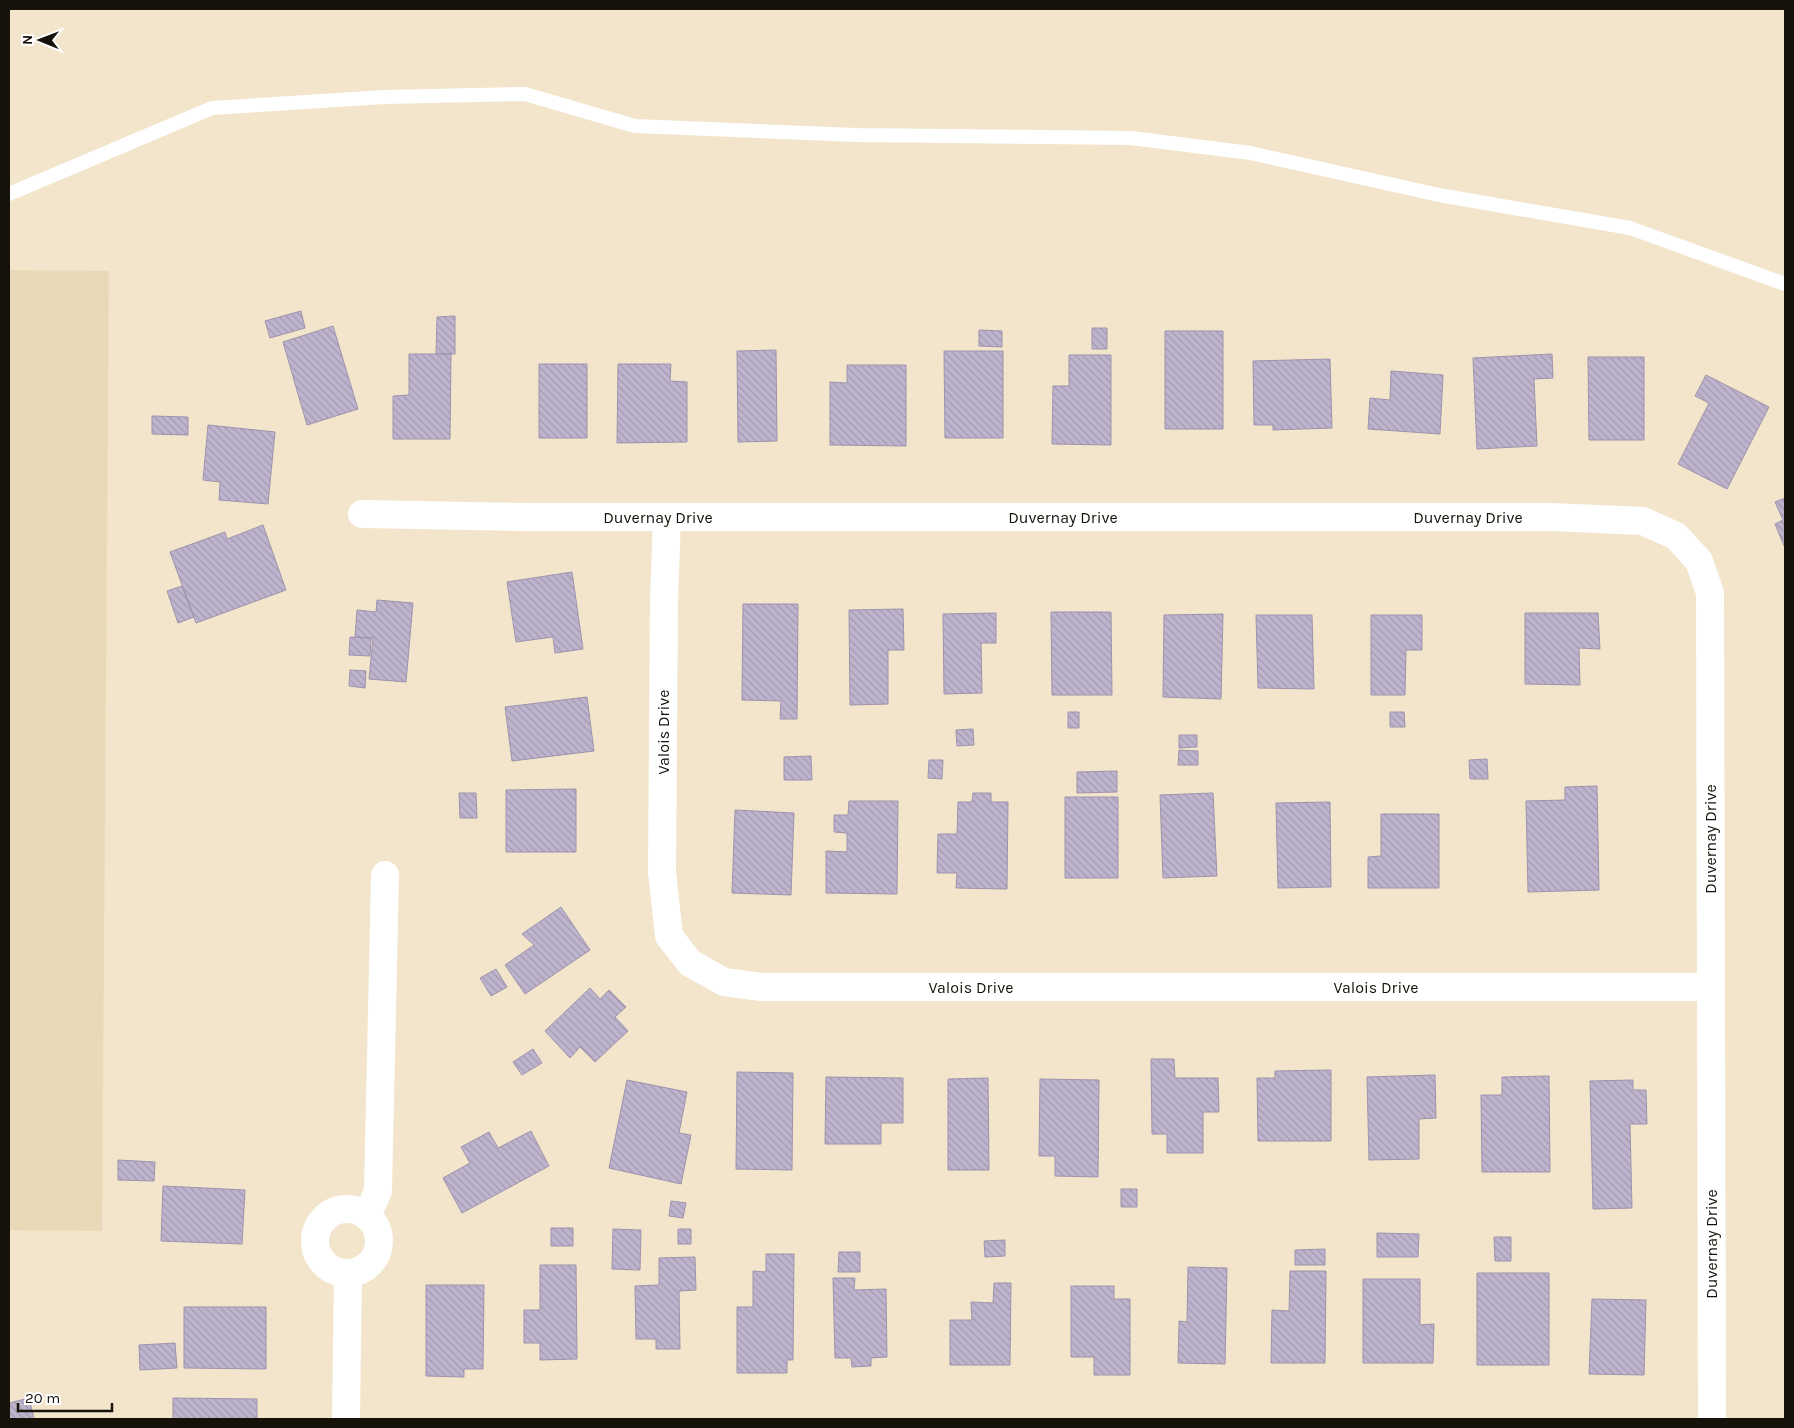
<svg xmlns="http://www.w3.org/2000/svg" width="1794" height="1428" font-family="Karla,sans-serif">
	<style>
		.built { fill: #ead9b8 }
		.building { fill: url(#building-back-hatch); stroke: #9d94ac }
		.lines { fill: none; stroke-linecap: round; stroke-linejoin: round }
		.service { stroke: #fff; stroke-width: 14 }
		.minor { stroke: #fff; stroke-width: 28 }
		.labels { text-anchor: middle; stroke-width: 5; stroke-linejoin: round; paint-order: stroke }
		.street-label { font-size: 16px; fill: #161209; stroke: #fff }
	</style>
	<defs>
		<pattern id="building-back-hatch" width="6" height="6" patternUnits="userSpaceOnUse" patternTransform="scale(1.25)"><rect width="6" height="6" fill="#beb4ce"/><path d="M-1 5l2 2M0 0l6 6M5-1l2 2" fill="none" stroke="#a39ab0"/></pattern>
	</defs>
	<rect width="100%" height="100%" fill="#f2e5cb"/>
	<path class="built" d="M 9,270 L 109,271 L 102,1231 L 9,1230 Z"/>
	<path class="building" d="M 301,311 L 305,328 L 270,338 L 265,321 Z
		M 455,316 L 455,354 L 436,354 L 437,317 Z
		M 333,326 L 358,409 L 307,425 L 283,342 Z
		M 1092,328 L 1107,328 L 1107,349 L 1092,349 Z
		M 979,330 L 1002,331 L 1002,347 L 979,346 Z
		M 1165,331 L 1223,331 L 1223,429 L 1165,429 Z
		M 776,350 L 777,441 L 738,442 L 737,351 Z
		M 944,351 L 1003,351 L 1003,438 L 945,438 Z
		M 409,354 L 451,354 L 450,439 L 393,439 L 393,396 L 409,395 Z
		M 1552,354 L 1553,378 L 1534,379 L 1537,446 L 1477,449 L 1473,358 Z
		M 1069,355 L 1111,355 L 1111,445 L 1052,444 L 1053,386 L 1069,386 Z
		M 1588,357 L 1644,357 L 1644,440 L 1589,440 Z
		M 1330,359 L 1332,428 L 1273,430 L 1273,425 L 1254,425 L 1253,361 Z
		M 539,364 L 587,364 L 587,438 L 539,438 Z
		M 618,364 L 671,364 L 670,381 L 687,382 L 687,442 L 617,443 Z
		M 847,365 L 906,365 L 906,446 L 830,445 L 830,382 L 847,383 Z
		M 1391,371 L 1443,375 L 1440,434 L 1368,429 L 1370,398 L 1390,400 Z
		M 1706,375 L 1769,407 L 1727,489 L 1678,464 L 1709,403 L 1695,396 Z
		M 152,416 L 188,417 L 188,435 L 152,434 Z
		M 208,425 L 275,432 L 268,504 L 219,500 L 220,482 L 203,480 Z
		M 1785,498 L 1785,548 L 1775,524 L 1783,520 L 1775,502 Z
		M 263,525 L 286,590 L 196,623 L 170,552 L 225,532 L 227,539 Z
		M 572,572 L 583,649 L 555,653 L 553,637 L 516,642 L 507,582 Z
		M 182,586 L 194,617 L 178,623 L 167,591 Z
		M 377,600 L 413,603 L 406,682 L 369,679 L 373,638 L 355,637 L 357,610 L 376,612 Z
		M 743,604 L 798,604 L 797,719 L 780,719 L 781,701 L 742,700 Z
		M 903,609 L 904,650 L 888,650 L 888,704 L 850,705 L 849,610 Z
		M 1051,612 L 1111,612 L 1112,695 L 1052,695 Z
		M 996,613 L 996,643 L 981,643 L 982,693 L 944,694 L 943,614 Z
		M 1525,613 L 1598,613 L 1600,649 L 1579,648 L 1580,685 L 1525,684 Z
		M 1223,614 L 1221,699 L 1163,697 L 1164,615 Z
		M 1256,615 L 1312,615 L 1314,689 L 1258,688 Z
		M 1371,615 L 1422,615 L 1422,650 L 1406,650 L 1405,695 L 1371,695 Z
		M 350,637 L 371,638 L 370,656 L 349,655 Z
		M 350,670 L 366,671 L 365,688 L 349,686 Z
		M 587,697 L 594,751 L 512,761 L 505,707 Z
		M 1068,712 L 1079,712 L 1079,728 L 1068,728 Z
		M 1390,712 L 1404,712 L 1405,727 L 1390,727 Z
		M 973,729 L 974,745 L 957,746 L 956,730 Z
		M 1179,735 L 1197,735 L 1197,747 L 1179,748 Z
		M 1179,750 L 1198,751 L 1198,765 L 1178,765 Z
		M 811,756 L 812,780 L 784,780 L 784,757 Z
		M 1487,759 L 1488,779 L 1470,779 L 1469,760 Z
		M 929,760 L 943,760 L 942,779 L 928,778 Z
		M 1117,771 L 1117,792 L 1077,793 L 1077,772 Z
		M 1597,786 L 1599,890 L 1528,892 L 1526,801 L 1565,800 L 1565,787 Z
		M 576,789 L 576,852 L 506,852 L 506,790 Z
		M 459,793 L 476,793 L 477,818 L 460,818 Z
		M 973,793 L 991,793 L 991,802 L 1008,802 L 1007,889 L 956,888 L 957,873 L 937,873 L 938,834 L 957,834 L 958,802 L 972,802 Z
		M 1213,793 L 1217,876 L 1163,878 L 1160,795 Z
		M 1065,797 L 1118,797 L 1118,878 L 1065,878 Z
		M 849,801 L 898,801 L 897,894 L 826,893 L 826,851 L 847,852 L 847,833 L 834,832 L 834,815 L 848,815 Z
		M 1330,802 L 1331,887 L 1278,888 L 1276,803 Z
		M 735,810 L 794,813 L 791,895 L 732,893 Z
		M 1381,814 L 1439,814 L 1439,888 L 1368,888 L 1368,857 L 1381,856 Z
		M 561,907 L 590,950 L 525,994 L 505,965 L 534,945 L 522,934 Z
		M 496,969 L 507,987 L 491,996 L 480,978 Z
		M 590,988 L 600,999 L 609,990 L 626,1007 L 615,1017 L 628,1031 L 595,1062 L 580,1047 L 570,1058 L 545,1031 Z
		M 533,1049 L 542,1063 L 522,1075 L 513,1062 Z
		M 1151,1059 L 1174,1059 L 1175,1078 L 1218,1078 L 1219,1112 L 1203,1112 L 1203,1153 L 1167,1153 L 1167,1134 L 1152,1134 Z
		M 1331,1070 L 1331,1141 L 1258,1141 L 1257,1078 L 1275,1078 L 1275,1071 Z
		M 737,1072 L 793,1073 L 792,1170 L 736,1169 Z
		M 1435,1075 L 1436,1118 L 1419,1119 L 1419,1159 L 1369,1160 L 1367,1077 Z
		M 1549,1076 L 1550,1172 L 1482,1172 L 1481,1095 L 1502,1095 L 1502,1077 Z
		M 826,1077 L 903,1078 L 903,1123 L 881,1123 L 881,1144 L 825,1144 Z
		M 988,1078 L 989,1170 L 948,1170 L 948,1079 Z
		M 1040,1079 L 1099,1080 L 1098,1177 L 1055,1176 L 1055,1156 L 1039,1156 Z
		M 627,1080 L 687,1092 L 679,1133 L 691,1135 L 681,1184 L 609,1168 Z
		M 1633,1080 L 1633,1090 L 1646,1090 L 1647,1124 L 1630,1124 L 1632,1208 L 1593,1209 L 1590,1081 Z
		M 531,1131 L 549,1166 L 462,1213 L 443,1178 L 470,1163 L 461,1147 L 489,1132 L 498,1148 Z
		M 118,1160 L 155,1162 L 154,1181 L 118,1180 Z
		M 163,1186 L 245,1190 L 242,1244 L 161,1241 Z
		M 1121,1189 L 1137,1189 L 1137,1207 L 1121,1207 Z
		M 671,1201 L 686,1203 L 683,1218 L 669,1216 Z
		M 551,1228 L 573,1228 L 573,1246 L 551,1246 Z
		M 613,1229 L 641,1230 L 640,1270 L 612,1269 Z
		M 678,1229 L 691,1229 L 691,1244 L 678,1244 Z
		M 1377,1233 L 1419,1234 L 1418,1257 L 1377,1257 Z
		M 1494,1237 L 1511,1237 L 1511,1261 L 1495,1261 Z
		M 1005,1240 L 1005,1256 L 985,1257 L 984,1241 Z
		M 1325,1249 L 1325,1265 L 1295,1265 L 1295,1250 Z
		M 839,1252 L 860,1252 L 860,1272 L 838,1272 Z
		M 766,1254 L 794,1254 L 793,1360 L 787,1360 L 787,1373 L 737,1373 L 737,1307 L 753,1307 L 753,1271 L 766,1272 Z
		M 695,1257 L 696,1290 L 679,1291 L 680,1349 L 656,1349 L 656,1339 L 636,1339 L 635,1286 L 659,1285 L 659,1258 Z
		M 540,1265 L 576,1265 L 577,1359 L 540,1360 L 540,1343 L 524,1343 L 524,1310 L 540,1310 Z
		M 1188,1267 L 1227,1268 L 1225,1364 L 1178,1363 L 1179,1321 L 1187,1322 Z
		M 1290,1271 L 1326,1271 L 1325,1363 L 1271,1363 L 1272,1310 L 1289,1311 Z
		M 1477,1273 L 1549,1273 L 1549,1365 L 1477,1365 Z
		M 833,1278 L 855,1278 L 854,1290 L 886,1289 L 887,1357 L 871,1358 L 871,1366 L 852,1367 L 851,1358 L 835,1358 Z
		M 1363,1279 L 1420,1279 L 1420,1325 L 1434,1324 L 1433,1363 L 1363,1363 Z
		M 994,1283 L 1011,1283 L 1010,1365 L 950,1365 L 950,1320 L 972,1320 L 971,1302 L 993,1303 Z
		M 426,1285 L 484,1285 L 483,1369 L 464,1369 L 464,1377 L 426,1376 Z
		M 1071,1286 L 1114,1286 L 1114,1299 L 1130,1299 L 1130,1375 L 1094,1375 L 1094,1357 L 1071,1357 Z
		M 1592,1299 L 1646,1300 L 1644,1375 L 1589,1374 Z
		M 184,1307 L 266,1307 L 266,1369 L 184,1368 Z
		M 175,1343 L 177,1368 L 140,1370 L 139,1345 Z
		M 29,1398 L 34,1419 L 9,1419 L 9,1403 Z
		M 173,1398 L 257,1399 L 257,1419 L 173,1419 Z"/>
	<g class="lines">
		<path class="service" d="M 9,194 L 212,108 L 385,97 L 525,94 L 635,126 L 857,135 L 1131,138 L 1250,153 L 1439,195 L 1630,228 L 1785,284"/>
		<path class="minor" d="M 362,514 L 527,517 L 1551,517 L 1643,521 L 1676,536 L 1699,561 L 1710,593 L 1712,1419
			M 667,517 L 664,600 L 662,872 L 669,936 L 690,963 L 724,982 L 762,987 L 1711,987
			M315 1241a32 32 0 1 1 64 0a32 32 0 1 1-64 0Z
			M 367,1216 L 378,1191 L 385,875
			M 346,1419 L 348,1273"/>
	</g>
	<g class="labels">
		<g class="street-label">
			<text x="658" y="523">Duvernay Drive</text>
			<text x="1063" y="523">Duvernay Drive</text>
			<text x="1468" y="523">Duvernay Drive</text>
			<text transform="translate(663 732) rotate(-90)" y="6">Valois Drive</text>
			<text transform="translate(1710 839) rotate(-90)" y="6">Duvernay Drive</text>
			<text x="971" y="993">Valois Drive</text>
			<text x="1376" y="993">Valois Drive</text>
			<text transform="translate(1711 1244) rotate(-90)" y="6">Duvernay Drive</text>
		</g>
	</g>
	<rect width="1794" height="1428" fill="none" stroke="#161209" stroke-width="20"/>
	<g transform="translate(40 40) rotate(271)" stroke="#ffffff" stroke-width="4" paint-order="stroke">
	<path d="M0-4L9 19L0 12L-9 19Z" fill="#161209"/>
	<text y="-8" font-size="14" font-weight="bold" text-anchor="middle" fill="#161209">N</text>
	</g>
	<path d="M18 1403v8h94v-8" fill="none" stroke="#161209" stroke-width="2.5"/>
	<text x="25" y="1403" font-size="15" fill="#161209" stroke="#ffffff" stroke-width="4" paint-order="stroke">20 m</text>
</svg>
